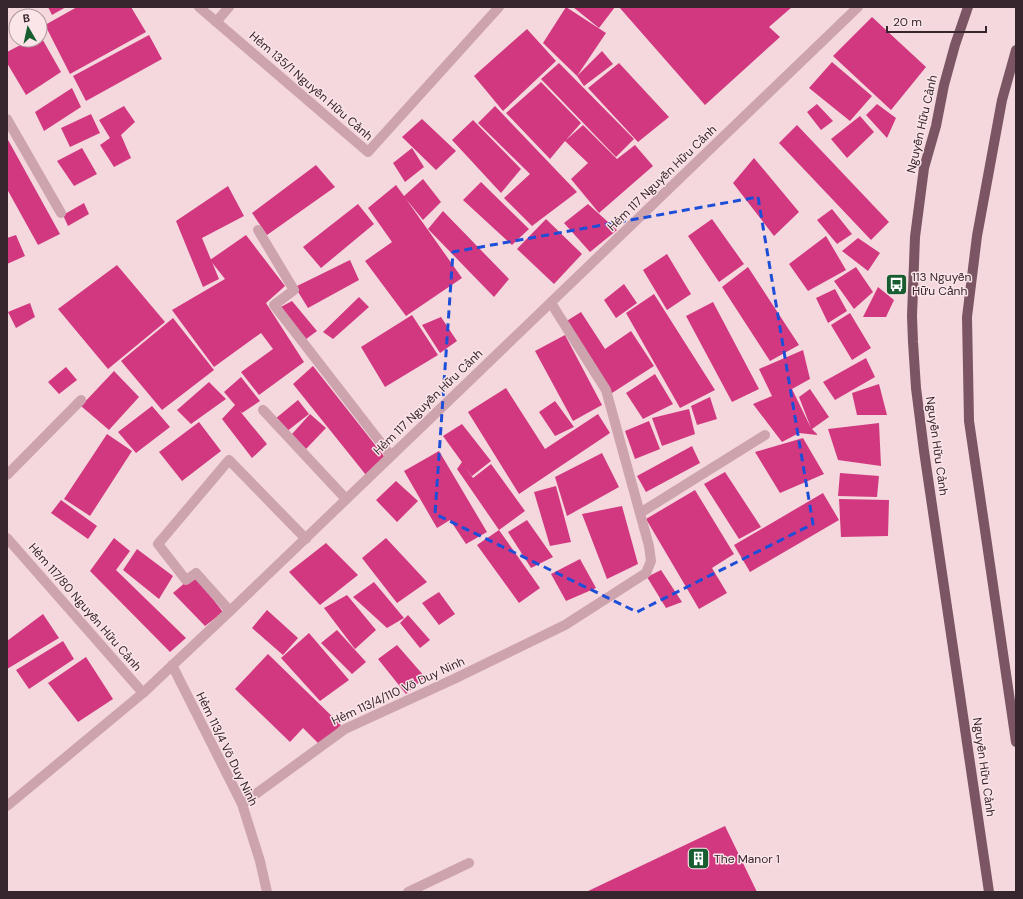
<svg xmlns="http://www.w3.org/2000/svg" width="1023" height="899" font-family="'DM Sans',sans-serif">
	<style>
		.building { fill: #d23880 }
		.lines { fill: none; stroke-linecap: round; stroke-linejoin: round }
		.lane { stroke: #cda3ae; stroke-width: 10 }
		.street { stroke: #cda3ae; stroke-width: 10 }
		.primary { stroke: #7b5563; stroke-width: 10 }
		.marked { fill: none; stroke: #1d4ed8; stroke-width: 3; stroke-dasharray: 8 5; stroke-linejoin: round }
		.labels { text-anchor: middle; stroke-width: 3; stroke-linejoin: round; paint-order: stroke }
		.street-label { font-size: 12px; fill: #37262d; stroke: #fbe5e9 }
		.poi-label { font-size: 12px; fill: #37262d; stroke: #fbe5e9; text-anchor: start }
	</style>
	<rect width="100%" height="100%" fill="#f4d8dd"/>
	<path class="building" d="M 48,7 L 66,7 L 52,15 Z
		M 77,7 L 131,7 L 146,32 L 70,74 L 45,25 Z
		M 566,7 L 606,33 L 577,76 L 543,43 Z
		M 573,7 L 615,7 L 599,28 Z
		M 619,7 L 792,7 L 769,27 L 780,37 L 705,105 Z
		M 872,17 L 926,67 L 891,110 L 833,56 Z
		M 527,29 L 556,61 L 503,111 L 474,76 Z
		M 40,35 L 61,72 L 26,95 L 7,63 L 7,52 L 30,40 L 40,40 Z
		M 149,35 L 162,59 L 86,101 L 73,76 Z
		M 602,51 L 613,64 L 584,86 L 577,76 Z
		M 832,62 L 872,96 L 850,121 L 809,88 Z
		M 559,63 L 634,139 L 616,157 L 541,79 Z
		M 619,63 L 669,117 L 638,142 L 588,88 Z
		M 541,82 L 581,123 L 566,140 L 583,125 L 617,159 L 635,145 L 653,166 L 599,213 L 571,179 L 588,163 L 565,141 L 550,159 L 506,113 Z
		M 72,88 L 81,107 L 44,131 L 35,112 Z
		M 817,104 L 833,121 L 821,130 L 807,112 Z
		M 877,104 L 896,118 L 887,138 L 866,115 Z
		M 124,106 L 135,122 L 121,135 L 131,158 L 114,167 L 100,145 L 110,138 L 99,120 Z
		M 495,106 L 577,192 L 532,226 L 504,198 L 530,174 L 478,123 Z
		M 91,114 L 100,133 L 70,147 L 61,128 Z
		M 860,116 L 874,132 L 847,158 L 831,139 Z
		M 422,119 L 456,151 L 436,170 L 402,137 Z
		M 473,120 L 521,169 L 501,193 L 452,140 Z
		M 797,125 L 889,222 L 871,240 L 779,143 Z
		M 7,138 L 60,234 L 38,245 L 7,189 Z
		M 82,148 L 97,174 L 74,186 L 57,161 Z
		M 412,148 L 424,167 L 405,182 L 393,163 Z
		M 754,158 L 799,212 L 774,236 L 733,183 Z
		M 316,165 L 335,187 L 267,235 L 252,213 Z
		M 423,179 L 441,202 L 423,220 L 406,199 L 462,278 L 406,316 L 365,261 L 392,242 L 368,208 L 396,185 L 404,196 Z
		M 481,182 L 529,229 L 512,245 L 463,200 Z
		M 228,186 L 244,216 L 202,238 L 219,279 L 203,287 L 176,221 Z
		M 84,203 L 89,214 L 68,226 L 63,215 Z
		M 358,204 L 374,224 L 321,268 L 303,247 Z
		M 588,204 L 617,230 L 590,252 L 564,223 Z
		M 832,209 L 852,234 L 837,244 L 817,220 Z
		M 443,211 L 509,279 L 494,297 L 428,229 Z
		M 546,219 L 582,254 L 554,284 L 517,249 Z
		M 712,219 L 744,264 L 719,282 L 688,236 Z
		M 16,235 L 25,256 L 7,264 L 7,238 Z
		M 246,235 L 285,286 L 266,303 L 304,362 L 259,395 L 241,372 L 273,349 L 261,333 L 214,367 L 172,310 L 225,279 L 210,260 Z
		M 826,236 L 846,270 L 808,291 L 789,264 Z
		M 858,238 L 880,253 L 868,271 L 842,251 Z
		M 667,254 L 691,294 L 667,310 L 643,270 Z
		M 350,260 L 359,280 L 308,308 L 295,287 Z
		M 117,265 L 165,322 L 108,369 L 58,309 Z
		M 748,267 L 799,345 L 770,361 L 722,287 Z
		M 856,267 L 873,292 L 854,309 L 834,281 Z
		M 624,284 L 637,303 L 616,318 L 604,300 Z
		M 878,287 L 894,300 L 886,317 L 863,317 Z
		M 835,289 L 847,311 L 828,323 L 816,298 Z
		M 654,294 L 715,390 L 680,408 L 626,313 Z
		M 359,297 L 369,307 L 333,339 L 323,332 Z
		M 292,301 L 317,331 L 302,342 L 277,309 Z
		M 713,302 L 759,389 L 732,402 L 686,316 Z
		M 30,303 L 35,317 L 16,328 L 8,312 Z
		M 581,312 L 605,349 L 631,331 L 654,366 L 612,393 L 565,322 Z
		M 850,313 L 871,348 L 852,360 L 831,325 Z
		M 412,315 L 438,355 L 385,387 L 361,347 Z
		M 441,317 L 457,341 L 440,353 L 422,325 Z
		M 173,318 L 214,370 L 162,410 L 121,361 Z
		M 565,335 L 602,405 L 573,421 L 535,351 Z
		M 803,350 L 810,379 L 792,389 L 811,428 L 799,397 L 810,389 L 829,417 L 812,429 L 818,435 L 799,433 L 782,442 L 753,404 L 772,396 L 759,369 Z
		M 866,358 L 875,377 L 835,400 L 823,382 Z
		M 313,366 L 387,460 L 366,475 L 293,384 Z
		M 66,367 L 77,380 L 59,394 L 48,382 Z
		M 114,371 L 139,397 L 109,430 L 81,406 Z
		M 655,374 L 673,404 L 643,419 L 626,393 Z
		M 241,377 L 260,401 L 242,413 L 239,410 L 267,444 L 252,458 L 222,419 L 235,405 L 224,392 Z
		M 209,382 L 226,399 L 191,424 L 177,410 Z
		M 879,384 L 887,415 L 857,415 L 852,393 Z
		M 506,388 L 545,449 L 598,414 L 610,433 L 519,494 L 468,412 Z
		M 710,397 L 717,419 L 697,425 L 691,406 Z
		M 298,400 L 309,414 L 286,432 L 275,419 Z
		M 555,401 L 574,427 L 555,436 L 539,412 Z
		M 152,406 L 170,427 L 136,453 L 118,432 Z
		M 689,409 L 695,434 L 662,446 L 652,418 Z
		M 310,414 L 326,428 L 306,449 L 292,434 Z
		M 649,421 L 660,449 L 635,459 L 625,431 Z
		M 199,422 L 221,451 L 182,481 L 159,452 Z
		M 879,423 L 881,466 L 838,460 L 828,429 Z
		M 462,424 L 491,461 L 472,476 L 443,436 Z
		M 107,434 L 132,451 L 90,516 L 64,499 Z
		M 803,438 L 824,474 L 780,493 L 755,452 Z
		M 692,446 L 700,463 L 646,492 L 637,476 Z
		M 439,451 L 487,532 L 466,544 L 450,520 L 437,528 L 404,471 Z
		M 602,453 L 619,487 L 567,516 L 555,477 Z
		M 462,462 L 473,478 L 491,464 L 525,511 L 499,530 L 457,469 Z
		M 725,472 L 761,527 L 739,539 L 704,484 Z
		M 840,473 L 879,476 L 877,497 L 838,496 Z
		M 396,481 L 418,501 L 397,522 L 376,500 Z
		M 556,486 L 571,542 L 550,546 L 534,492 Z
		M 695,490 L 734,554 L 712,568 L 727,593 L 699,609 L 646,519 Z
		M 823,493 L 839,520 L 750,572 L 734,545 Z
		M 839,499 L 889,500 L 888,536 L 841,537 Z
		M 61,500 L 97,526 L 88,539 L 51,513 Z
		M 622,506 L 638,564 L 607,579 L 582,514 Z
		M 527,520 L 553,557 L 531,568 L 508,532 Z
		M 499,530 L 540,588 L 519,603 L 477,545 Z
		M 114,538 L 130,551 L 116,570 L 186,638 L 170,652 L 90,571 Z
		M 386,538 L 427,582 L 397,603 L 362,558 Z
		M 326,543 L 358,575 L 320,605 L 289,572 Z
		M 137,549 L 173,576 L 159,599 L 123,570 Z
		M 580,559 L 596,588 L 566,601 L 551,574 Z
		M 661,570 L 682,602 L 666,608 L 647,577 Z
		M 194,575 L 223,612 L 205,626 L 173,593 Z
		M 374,582 L 404,618 L 387,628 L 353,597 Z
		M 439,592 L 455,614 L 439,625 L 422,603 Z
		M 347,595 L 376,630 L 355,649 L 324,608 Z
		M 267,610 L 298,638 L 283,655 L 252,628 Z
		M 43,614 L 59,638 L 7,669 L 7,641 Z
		M 408,615 L 430,640 L 420,648 L 400,623 Z
		M 337,630 L 366,662 L 352,674 L 321,643 Z
		M 309,633 L 349,680 L 320,701 L 281,658 Z
		M 63,641 L 74,659 L 29,689 L 16,670 Z
		M 397,645 L 425,677 L 406,694 L 378,659 Z
		M 268,654 L 341,725 L 321,746 L 303,728 L 290,742 L 235,689 Z
		M 86,657 L 113,699 L 78,722 L 48,683 Z
		M 725,826 L 757,892 L 586,892 Z"/>
	<g class="lines">
		<path class="lane" d="M 7,119 L 61,213
			M 258,230 L 294,290 L 274,305 L 391,456
			M 263,410 L 346,499
			M 7,475 L 81,400
			M 640,513 L 765,435
			M 230,611 L 196,573 L 186,580 L 158,544 L 229,460 L 306,539
			M 172,665 L 242,804 L 260,861 L 267,892
			M 242,804 L 345,729 L 454,679 L 565,625 L 646,573 L 651,561 L 649,546 L 606,390 L 551,303
			M 7,806 L 143,693 L 230,611 L 858,7
			M 408,892 L 469,863"/>
		<path class="street" d="M 199,7 L 368,152 L 499,7
			M 216,22 L 229,7
			M 7,538 L 143,693"/>
		<path class="primary" d="M 968,7 L 955,45 L 944,85 L 936,126 L 924,168 L 915,237 L 912,316 L 913,342 L 916,388 L 924,451 L 989,892
			M 1016,50 L 1002,100 L 977,236 L 967,317 L 969,421 L 1016,742"/>
	</g>
	<path class="marked" d="M 758,197 L 813,524 L 637,612 L 435,514 L 453,252 Z"/>
	<defs>
		<symbol id="bus-square" viewBox="-11 -11 22 22"><rect x="-9" y="-9" width="18" height="18" rx="4" fill="#175d30" stroke="#fbe5e9"/><path d="M-5-6H5V4H4V6H2V4H-2V6H-4V4H-5ZM-3.5-4V0h7V-4ZM-3.5 1.2v1.5H-2V1.2ZM2 1.2v1.5H3.5V1.2Z" fill="#fff"/></symbol>
		<symbol id="building-square" viewBox="-11 -11 22 22"><rect x="-9" y="-9" width="18" height="18" rx="4" fill="#175d30" stroke="#fbe5e9"/><path d="M-4-6H4V6H1V3H-1V6H-4ZM-2.5-4.3h1.7v1.8h-1.7ZM.8-4.3h1.7v1.8H.8ZM-2.5-1h1.7V.8h-1.7ZM.8-1h1.7V.8H.8Z" fill="#fff"/></symbol>
	</defs>
	<g fill-rule="evenodd">
		<use href="#bus-square" x="884" y="272" width="25" height="25"/>
		<use href="#building-square" x="686" y="846" width="25" height="25"/>
	</g>
	<g class="labels">
		<g class="street-label">
			<text transform="translate(311 86) rotate(41)" y="4">Hẻm 135/1 Nguyễn Hữu Cảnh</text>
			<text transform="translate(922 124) rotate(-77)" y="4">Nguyễn Hữu Cảnh</text>
			<text transform="translate(662 178) rotate(-44)" y="4">Hẻm 117 Nguyễn Hữu Cảnh</text>
			<text transform="translate(428 402) rotate(-44)" y="4">Hẻm 117 Nguyễn Hữu Cảnh</text>
			<text transform="translate(937 446) rotate(82)" y="4">Nguyễn Hữu Cảnh</text>
			<text transform="translate(85 607) rotate(49)" y="4">Hẻm 117/80 Nguyễn Hữu Cảnh</text>
			<text transform="translate(398 691) rotate(-25)" y="4">Hẻm 113/4/110 Võ Duy Ninh</text>
			<text transform="translate(227 749) rotate(64)" y="4">Hẻm 113/4 Võ Duy Ninh</text>
			<text transform="translate(984 767) rotate(82)" y="4">Nguyễn Hữu Cảnh</text>
		</g>
		<g class="poi-label">
			<text x="912" y="281">113 Nguyễn<tspan x="912" dy="14">Hữu Cảnh</tspan></text>
			<text x="714" y="863">The Manor 1</text>
		</g>
	</g>
	<rect width="1023" height="899" fill="none" stroke="#37262d" stroke-width="16"/>
	<g transform="translate(28 28) rotate(351)"><circle r="19" fill="#fbe5e9" stroke="#ad999e"/>
	<path d="M0-3L7 15L0 10L-7 15Z" fill="#175d30"/>
	<text y="-6" font-size="11" font-weight="bold" text-anchor="middle" fill="#37262d">B</text>
	</g>
	<path d="M887 26v6h99v-6" fill="none" stroke="#37262d" stroke-width="2"/>
	<text x="893" y="26" font-size="12" fill="#37262d" stroke="#fbe5e9" stroke-width="3" paint-order="stroke">20 m</text>
</svg>
